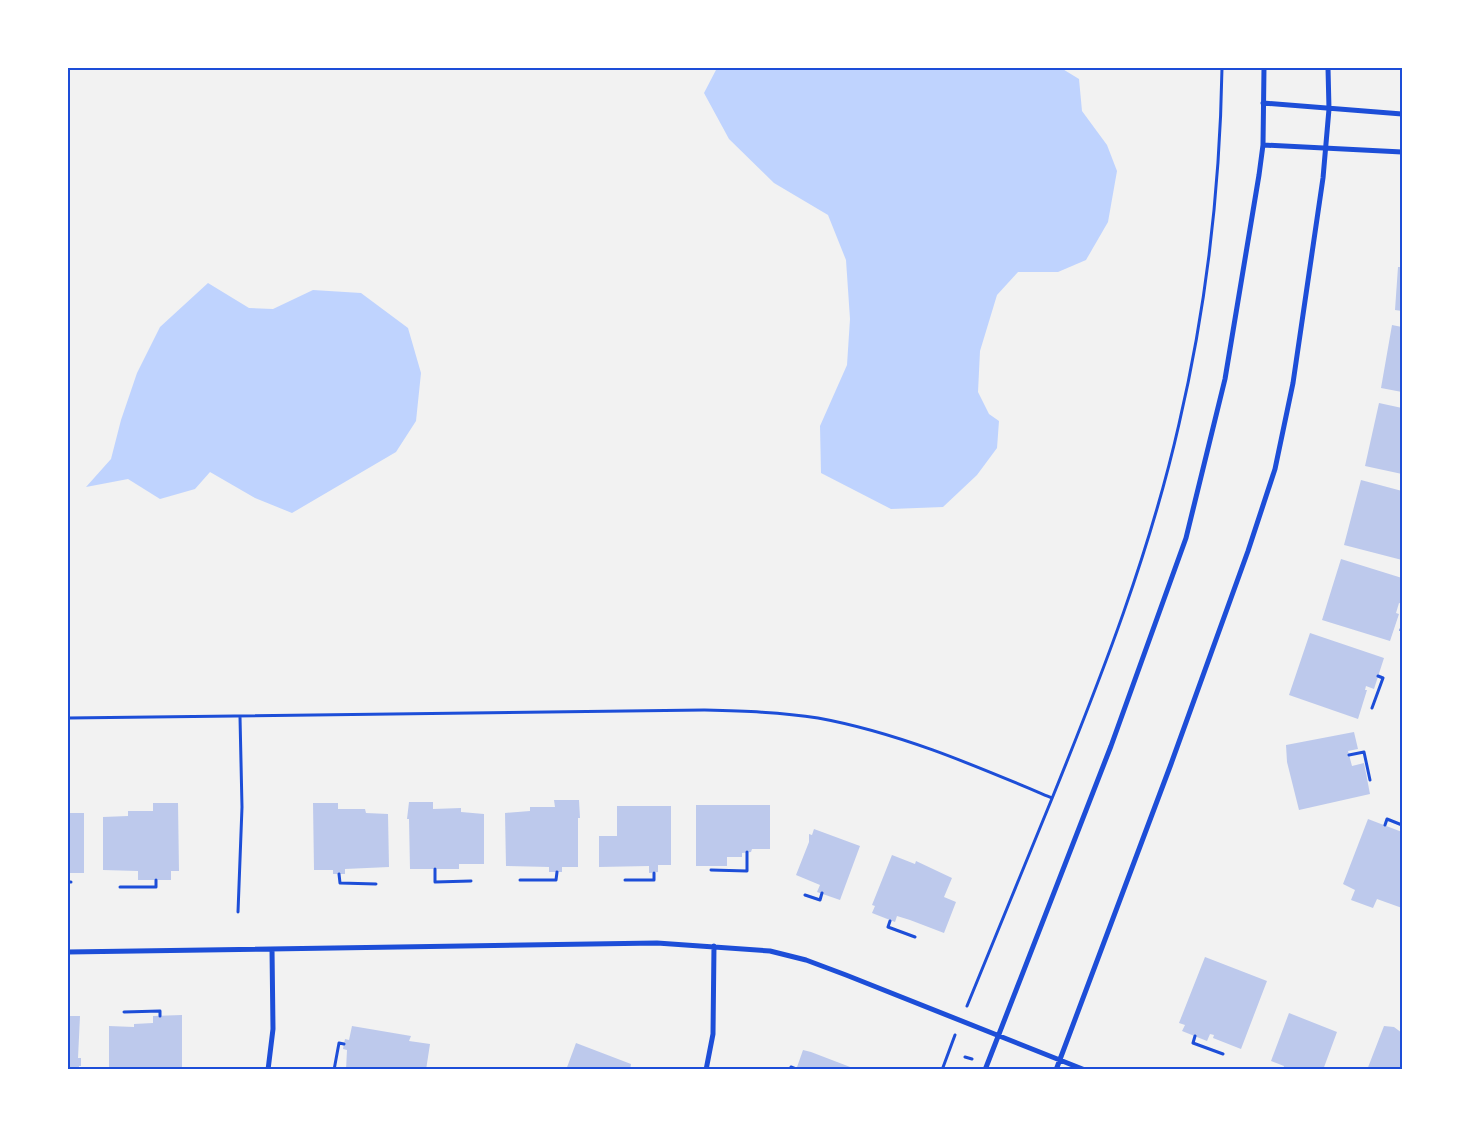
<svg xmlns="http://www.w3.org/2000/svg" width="1470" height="1137" font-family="'IBM Plex Sans',sans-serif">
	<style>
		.water { fill: #bfd3fe }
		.building { fill: #bdc9ec }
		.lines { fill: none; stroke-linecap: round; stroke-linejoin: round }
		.path { stroke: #1d4ed8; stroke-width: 3 }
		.minor { stroke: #1d4ed8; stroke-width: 5 }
		.neatline { fill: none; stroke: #1d4ed8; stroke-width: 2 }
	</style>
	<rect width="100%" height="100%" fill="#f2f2f2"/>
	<path class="water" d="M 717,68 L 1061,68 L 1079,79 L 1082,111 L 1107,145 L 1117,171 L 1108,222 L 1086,260 L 1058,272 L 1018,272 L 997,295 L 980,351 L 978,392 L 989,414 L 999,421 L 997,448 L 977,475 L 943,507 L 891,509 L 821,473 L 820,426 L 847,365 L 850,319 L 846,260 L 828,215 L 774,183 L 729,139 L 704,93 Z
		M 208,283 L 249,308 L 273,309 L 313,290 L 361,293 L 408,328 L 421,373 L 416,421 L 396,452 L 292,513 L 255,498 L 210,472 L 195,489 L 160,499 L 128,479 L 86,487 L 111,459 L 121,420 L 137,373 L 160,327 Z"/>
	<path class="building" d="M 1401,258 L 1402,258 L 1402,311 L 1395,310 L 1398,267 L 1400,267 Z
		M 1392,325 L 1402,327 L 1402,392 L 1381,388 Z
		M 1379,403 L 1402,408 L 1402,474 L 1365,466 Z
		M 1361,480 L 1402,491 L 1402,560 L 1344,545 Z
		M 1341,559 L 1402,578 L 1402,604 L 1399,603 L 1396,613 L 1399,614 L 1390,641 L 1322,620 Z
		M 1310,633 L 1384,658 L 1374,689 L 1366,686 L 1365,690 L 1367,690 L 1358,719 L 1289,695 Z
		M 1354,732 L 1358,749 L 1348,751 L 1352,766 L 1364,763 L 1370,794 L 1299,810 L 1287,762 L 1286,745 Z
		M 554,800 L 579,800 L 580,818 L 578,818 L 578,867 L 562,867 L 562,872 L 549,872 L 549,867 L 506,866 L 505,813 L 530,811 L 530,807 L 555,807 Z
		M 409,802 L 433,802 L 433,809 L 461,808 L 461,812 L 484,814 L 484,864 L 459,864 L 459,869 L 410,869 L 409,819 L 407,819 Z
		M 153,803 L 178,803 L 179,871 L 171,871 L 171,880 L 138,880 L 138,871 L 103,870 L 103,817 L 128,816 L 128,811 L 153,811 Z
		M 313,803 L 338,803 L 338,809 L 365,809 L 366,813 L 388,814 L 389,867 L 345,869 L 345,874 L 333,874 L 333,870 L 314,870 Z
		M 696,805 L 770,805 L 770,849 L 752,849 L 751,852 L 742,853 L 742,857 L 727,857 L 727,866 L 696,866 Z
		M 617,806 L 671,806 L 671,865 L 658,865 L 658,872 L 649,873 L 649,866 L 599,867 L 599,836 L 617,836 Z
		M 68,813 L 84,813 L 84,873 L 68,873 Z
		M 1368,819 L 1402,832 L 1402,908 L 1377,899 L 1373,908 L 1351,900 L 1355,890 L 1343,884 Z
		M 814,829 L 860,846 L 840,900 L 817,892 L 820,885 L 796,875 L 809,842 L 809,834 L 812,835 Z
		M 892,855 L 915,864 L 916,861 L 952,878 L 944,897 L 956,902 L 944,933 L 910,920 L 897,916 L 895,922 L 872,913 L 875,906 L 872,905 Z
		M 1205,957 L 1267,981 L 1241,1049 L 1213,1038 L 1214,1035 L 1210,1034 L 1207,1041 L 1182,1031 L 1185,1025 L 1179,1023 Z
		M 1289,1013 L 1337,1032 L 1323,1070 L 1283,1070 L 1284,1066 L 1271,1061 Z
		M 182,1015 L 182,1070 L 109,1070 L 109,1026 L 134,1027 L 134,1024 L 153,1023 L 153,1016 Z
		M 68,1016 L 80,1016 L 78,1058 L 81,1058 L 81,1066 L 79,1066 L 79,1070 L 68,1070 Z
		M 352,1026 L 411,1036 L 409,1041 L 430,1044 L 426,1070 L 346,1070 L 347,1050 L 343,1049 L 345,1039 L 349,1040 Z
		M 1384,1026 L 1394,1027 L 1402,1033 L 1402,1070 L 1367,1070 Z
		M 576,1043 L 631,1064 L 630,1070 L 566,1070 Z
		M 803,1050 L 811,1052 L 858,1070 L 796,1070 Z"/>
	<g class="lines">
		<path class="path" d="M 1401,630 L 1402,626
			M 1372,708 L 1383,678 L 1378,676
			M 68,718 L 704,710 C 742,711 781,712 818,718 C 900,733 976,766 1052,798
			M 1349,755 L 1364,752 L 1370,780
			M 1385,825 L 1387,819 L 1402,825
			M 435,869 L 435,882 L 471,881
			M 711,870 L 747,871 L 747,852
			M 339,874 L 340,883 L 376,884
			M 520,880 L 556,880 L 557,872
			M 625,880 L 654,880 L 654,873
			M 68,882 L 71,882
			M 120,887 L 156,887 L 156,880
			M 805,895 L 820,900 L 822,893
			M 238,912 L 242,807 L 240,717
			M 890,921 L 888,927 L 915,937
			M 967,1006 C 996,936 1024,866 1053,796 C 1102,675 1150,552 1179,424 C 1207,304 1220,190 1222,68
			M 124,1012 L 160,1011 L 160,1016
			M 1195,1036 L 1193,1043 L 1223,1054
			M 965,1057 L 972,1059
			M 334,1070 L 339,1043 L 344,1044
			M 790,1070 L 791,1067 L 796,1069
			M 942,1070 L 955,1035"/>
		<path class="minor" d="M 1263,103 L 1402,114
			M 1263,145 L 1402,152
			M 68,952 L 657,943 L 770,951 L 806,960 L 846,975 L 1085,1070
			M 268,1070 L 273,1029 L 272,949
			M 706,1070 L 713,1034 L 714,946
			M 985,1070 L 1111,746 L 1186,538 L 1225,379 L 1259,175 L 1263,145 L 1264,68
			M 1056,1070 L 1171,764 L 1248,551 L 1275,469 L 1293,383 L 1323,178 L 1329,109 L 1328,68"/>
	</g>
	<rect width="1470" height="1137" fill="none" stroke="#ffffff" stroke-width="138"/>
	<rect x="69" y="69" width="1332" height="999" class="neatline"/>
</svg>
